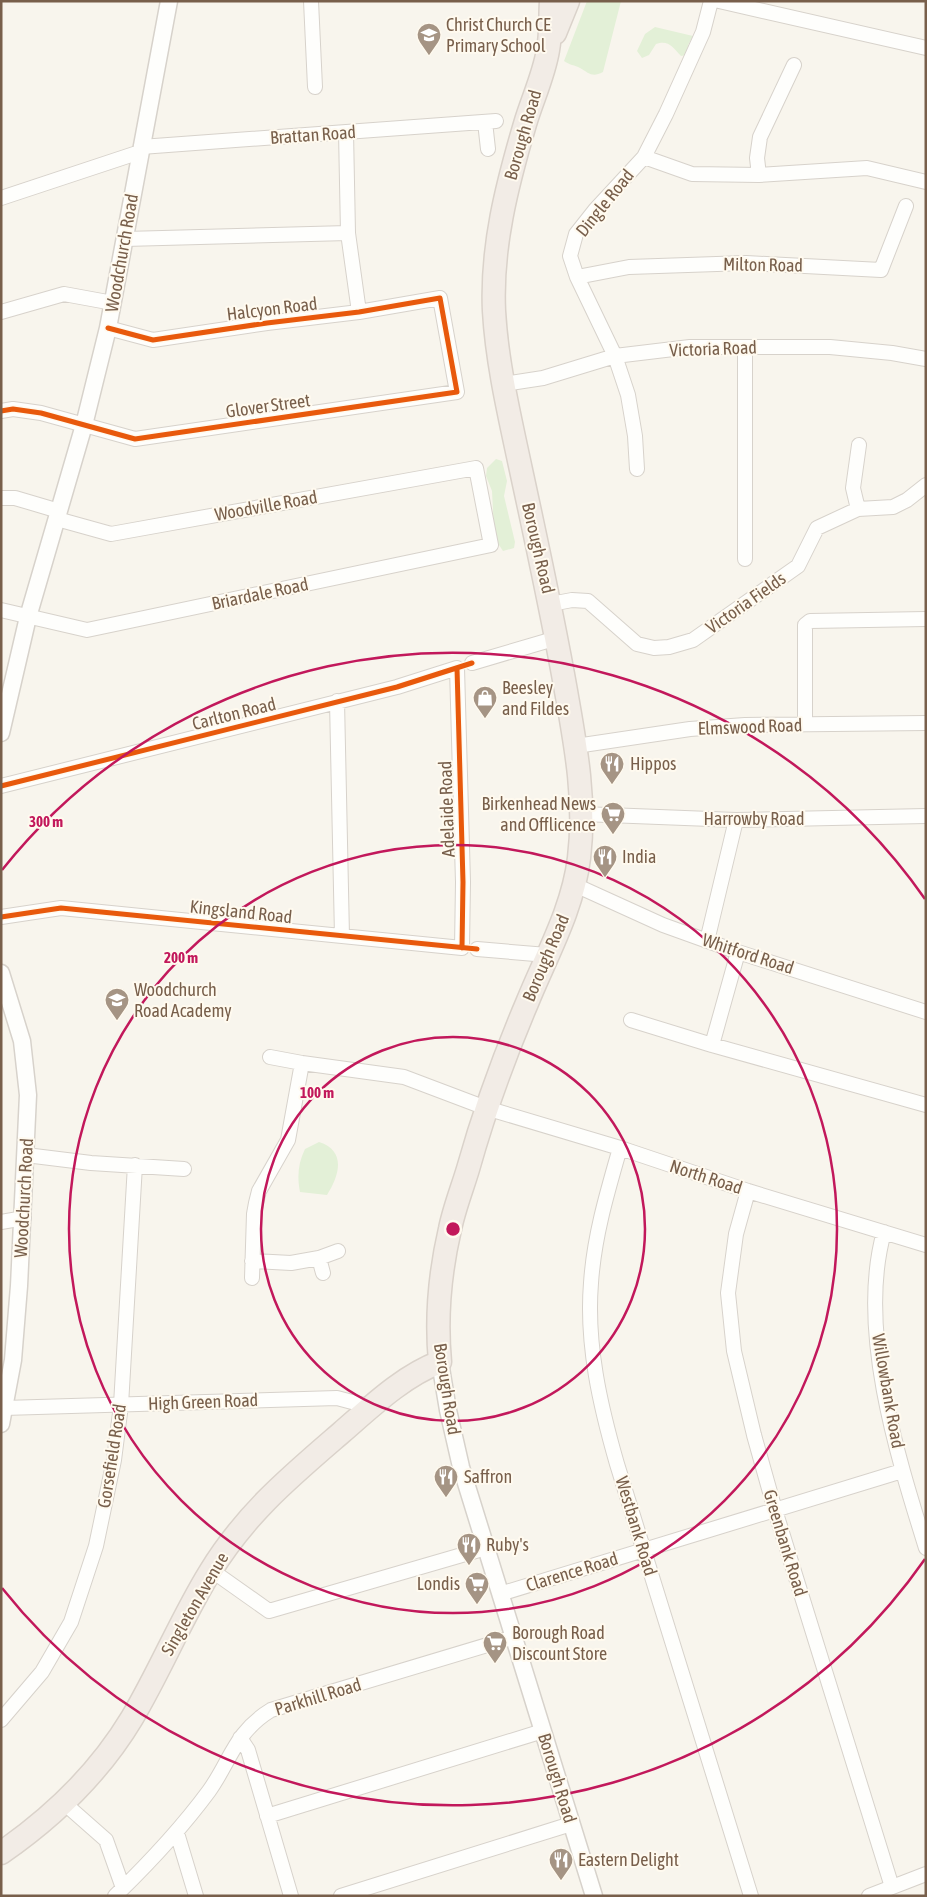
<svg xmlns="http://www.w3.org/2000/svg" width="927" height="1897" font-family="'Asap Condensed',sans-serif">
	<style>
		.green { fill: #e3f0d7 }
		.lines { fill: none; stroke-linecap: round; stroke-linejoin: round }
		.minor-casing { stroke: #d7d2cb; stroke-width: 16 }
		.tertiary-casing { stroke: #d7d2cb; stroke-width: 19 }
		.trunk-casing { stroke: #dad2ca; stroke-width: 25 }
		.minor { stroke: #fefefc; stroke-width: 14 }
		.tertiary { stroke: #fefefc; stroke-width: 16 }
		.trunk { stroke: #f2ece6; stroke-width: 22 }
		.cycleway-casing { stroke: #fffaef; stroke-width: 8 }
		.cycleway { stroke: #e8590c; stroke-width: 5 }
		.ring { fill: none; stroke: #c2185b; stroke-width: 2.5 }
		.labels { text-anchor: middle; stroke-width: 4; stroke-linejoin: round; paint-order: stroke }
		.poi-label { font-size: 18px; fill: #785f4b; stroke: #fffaef; text-anchor: start }
		.street-label { font-size: 18px; fill: #785f4b; stroke: #fffaef }
		.centre { fill: #c2185b; stroke: #fffaef; stroke-width: 2.5 }
		.ring-label { font-size: 15px; text-anchor: middle; font-weight: bold; fill: #c2185b; stroke: #fffaef; stroke-width: 4; stroke-linejoin: round; paint-order: stroke }
	</style>
	<rect width="100%" height="100%" fill="#f8f5ed"/>
	<path class="green" d="M 587,1 L 621,1 L 603,72 C 592,78 589,73 580,68 C 575,65 569,65 564,61 Z
		M 655,27 L 693,36 L 688,45 L 687,55 L 681,56 C 672,47 669,40 656,44 L 649,55 L 642,58 L 637,51 L 645,34 Z
		M 496,459 L 502,461 L 507,481 L 504,496 L 515,542 L 514,548 L 503,551 L 497,542 L 494,531 L 492,491 L 486,476 L 487,468 Z
		M 319,1142 C 347,1151 339,1176 327,1195 L 300,1192 C 297,1177 298,1163 305,1149 Z"/>
	<g class="lines">
		<defs>
			<path id="minor" d="M 311,1 L 315,87
				M 719,1 L 926,48
				M 485,122 L 488,149
				M 346,132 L 348,233 L 359,312
				M 141,147 L 496,121
				M 644,157 L 692,174 L 759,175 L 867,168 L 926,182
				M 759,175 L 757,158 L 760,137 L 794,65
				M 1,198 L 140,152
				M 125,239 L 348,233
				M 577,277 L 629,267 L 746,263 L 881,270 L 906,206
				M 1,312 L 64,294 L 113,303
				M 745,347 L 745,559
				M 504,384 L 543,378 L 615,356 L 690,347 L 830,347 L 892,353 L 926,359
				M 1,411 L 13,409 L 41,413 L 135,439 L 457,392 L 440,298 L 359,312 L 267,323 L 153,340 L 108,328
				M 637,469 L 635,436 L 628,395 L 615,356 L 577,277 L 570,256 L 576,234 L 595,210 L 644,157 L 666,114 L 703,32 L 711,1
				M 1,498 L 15,498 L 59,511
				M 858,509 L 853,488 L 859,445
				M 551,604 L 572,600 L 588,601 L 637,644 L 654,648 L 669,647 L 693,640 L 798,566 L 817,528 L 858,509 L 893,507 L 907,500 L 926,485
				M 1,610 L 87,630 L 491,545 L 476,468 L 111,534 L 57,519
				M 472,663 L 557,638
				M 337,701 L 342,936
				M 805,724 L 805,625 L 810,621 L 926,619
				M 576,746 L 690,729 L 745,725 L 926,723
				M 1,786 L 397,687 L 457,668 L 463,882 L 462,948 L 61,908 L 1,917
				M 582,814 L 736,820 L 926,816
				M 575,885 L 663,925 L 738,952 L 926,1012
				M 707,941 L 736,820
				M 477,949 L 547,955
				M 631,1020 L 712,1045 L 926,1105
				M 712,1045 L 738,952
				M 270,1057 L 302,1063 L 404,1077 L 486,1108 L 620,1148 L 748,1191 L 926,1245
				M 620,1148 C 607,1193 594,1237 591,1283 C 586,1344 600,1405 617,1464 L 751,1896
				M 26,1155 L 91,1163 L 184,1169
				M 748,1191 L 736,1234 L 728,1293 L 734,1351 L 754,1435 L 775,1510 L 892,1887
				M 1,1222 L 24,1218
				M 884,1232 C 857,1328 897,1455 926,1548
				M 252,1261 L 291,1263 L 319,1258
				M 323,1273 L 319,1258 L 338,1251
				M 252,1278 L 254,1214 L 256,1203 L 259,1191 L 288,1140 L 302,1063
				M 4,1408 L 337,1398 L 371,1407
				M 211,1570 L 269,1611 L 486,1548
				M 500,1594 L 902,1471
				M 1,1720 L 42,1672 L 71,1622 L 96,1546 L 114,1460 L 121,1405 L 135,1165
				M 240,1738 L 248,1750 L 291,1896
				M 64,1803 L 106,1840 L 123,1888
				M 267,1816 L 543,1731
				M 177,1833 L 196,1896
				M 115,1896 C 149,1863 181,1829 209,1791 C 231,1760 235,1732 271,1710 L 514,1637
				M 341,1896 L 571,1824
				M 869,1896 L 926,1874"/>
			<path id="tertiary" d="M 1,733 L 28,617 L 84,425 L 108,328 L 169,1
				M 1,973 L 22,1041 L 28,1095 L 19,1286 L 13,1360 L 1,1424
				M 440,1362 L 448,1410 L 461,1467 L 594,1896"/>
			<path id="trunk" d="M 555,33 L 568,1
				M 1,1853 C 53,1817 99,1773 132,1718 C 160,1671 181,1619 210,1572 C 246,1513 291,1476 342,1432 C 372,1406 403,1376 440,1362 C 436,1319 440,1272 450,1229 C 454,1209 462,1189 468,1169 C 484,1112 504,1057 527,1003 C 546,956 573,909 579,858 C 586,801 576,747 566,691 C 553,617 537,544 521,470 C 510,418 497,364 494,311 C 491,247 507,185 525,124 C 532,100 544,75 548,50 C 551,35 550,17 551,1"/>
		</defs>
		<use href="#minor" class="minor-casing"/>
		<use href="#tertiary" class="tertiary-casing"/>
		<use href="#trunk" class="trunk-casing"/>
		<use href="#minor" class="minor"/>
		<use href="#tertiary" class="tertiary"/>
		<use href="#trunk" class="trunk"/>
		<defs>
			<path id="cycleway" d="M 1,411 L 13,409 L 41,413 L 135,439 L 457,392 L 440,298 L 359,312 L 267,323 L 153,340 L 108,328
				M 457,668 L 463,882 L 462,948
				M 1,786 L 397,687 L 472,663
				M 1,917 L 61,908 L 477,949"/>
		</defs>
		<use href="#cycleway" class="cycleway-casing"/>
		<use href="#cycleway" class="cycleway"/>
	</g>
	<g class="ring">
		<circle cx="453" cy="1229" r="192"/>
		<circle cx="453" cy="1229" r="384"/>
		<path d="M925 1559A576 576 0 0 1 2 1588M2 870A576 576 0 0 1 925 899"/>
	</g>
	<defs>
		<symbol id="school-pin" viewBox="-11 -11 22 30"><path d="M0 17L-7.5 6A9.5 9.5 0 1 1 7.5 6Z" fill="#a59484" stroke="#fffaef"/><path d="M0-5L7-2L0 1L-7-2ZM-4 1L0 2.5L4 1V4Q0 6-4 4Z" fill="#fff"/></symbol>
		<symbol id="shop-pin" viewBox="-11 -11 22 30"><path d="M0 17L-7.5 6A9.5 9.5 0 1 1 7.5 6Z" fill="#a59484" stroke="#fffaef"/><path d="M-5-2.5h2.3a2.7 3.5 0 0 1 5.4 0H5L5.5 6h-11ZM-1.5-2.5h3a1.5 2.3 0 0 0-3 0Z" fill="#fff"/></symbol>
		<symbol id="restaurant-pin" viewBox="-11 -11 22 30"><path d="M0 17L-7.5 6A9.5 9.5 0 1 1 7.5 6Z" fill="#a59484" stroke="#fffaef"/><path d="M-5-6h1v4h1v-4h1v4h1v-4h1v5L-1.5 .5V6h-2V.5L-5-1ZM5-6V6H3V1.5H1.5Q1.5-4 5-6Z" fill="#fff"/></symbol>
		<symbol id="supermarket-pin" viewBox="-11 -11 22 30"><path d="M0 17L-7.5 6A9.5 9.5 0 1 1 7.5 6Z" fill="#a59484" stroke="#fffaef"/><path d="M-6-5.5h2.5l.6 2H6L4.5 2H-2.5L-4.4-4H-6ZM-1.5 3.2a1.3 1.3 0 1 0 .1 0ZM3 3.2a1.3 1.3 0 1 0 .1 0Z" fill="#fff"/></symbol>
	</defs>
	<g fill-rule="evenodd">
		<use href="#school-pin" x="415" y="21" width="28" height="38"/>
		<use href="#shop-pin" x="471" y="684" width="28" height="38"/>
		<use href="#restaurant-pin" x="598" y="750" width="28" height="38"/>
		<use href="#supermarket-pin" x="599" y="800" width="28" height="38"/>
		<use href="#restaurant-pin" x="591" y="843" width="28" height="38"/>
		<use href="#school-pin" x="103" y="986" width="28" height="38"/>
		<use href="#restaurant-pin" x="432" y="1463" width="28" height="38"/>
		<use href="#restaurant-pin" x="455" y="1531" width="28" height="38"/>
		<use href="#supermarket-pin" x="463" y="1570" width="28" height="38"/>
		<use href="#supermarket-pin" x="481" y="1629" width="28" height="38"/>
		<use href="#restaurant-pin" x="547" y="1846" width="28" height="38"/>
	</g>
	<g class="labels">
		<g class="poi-label">
			<text x="446" y="31">Christ Church CE<tspan x="446" dy="21">Primary School</tspan></text>
			<text x="502" y="694">Beesley<tspan x="502" dy="21">and Fildes</tspan></text>
			<text x="630" y="770">Hippos</text>
			<text x="596" y="810" text-anchor="end">Birkenhead News<tspan x="596" dy="21">and Offlicence</tspan></text>
			<text x="622" y="863">India</text>
			<text x="134" y="996">Woodchurch<tspan x="134" dy="21">Road Academy</tspan></text>
			<text x="464" y="1483">Saffron</text>
			<text x="486" y="1551">Ruby's</text>
			<text x="460" y="1590" text-anchor="end">Londis</text>
			<text x="512" y="1639">Borough Road<tspan x="512" dy="21">Discount Store</tspan></text>
			<text x="578" y="1866">Eastern Delight</text>
		</g>
		<g class="street-label">
			<text transform="translate(313 135) rotate(-4)" y="6">Brattan Road</text>
			<text transform="translate(523 135) rotate(-74)" y="6">Borough Road</text>
			<text transform="translate(605 203) rotate(-51)" y="6">Dingle Road</text>
			<text transform="translate(122 253) rotate(-80)" y="6">Woodchurch Road</text>
			<text transform="translate(763 265) rotate(1)" y="6">Milton Road</text>
			<text transform="translate(272 309) rotate(-7)" y="6">Halcyon Road</text>
			<text transform="translate(713 349) rotate(-2)" y="6">Victoria Road</text>
			<text transform="translate(268 406) rotate(-8)" y="6">Glover Street</text>
			<text transform="translate(266 506) rotate(-10)" y="6">Woodville Road</text>
			<text transform="translate(538 548) rotate(77)" y="6">Borough Road</text>
			<text transform="translate(260 594) rotate(-12)" y="6">Briardale Road</text>
			<text transform="translate(746 603) rotate(-35)" y="6">Victoria Fields</text>
			<text transform="translate(234 714) rotate(-14)" y="6">Carlton Road</text>
			<text transform="translate(750 727) rotate(-2)" y="6">Elmswood Road</text>
			<text transform="translate(447 809) rotate(-92)" y="6">Adelaide Road</text>
			<text x="754" y="825">Harrowby Road</text>
			<text transform="translate(241 912) rotate(6)" y="6">Kingsland Road</text>
			<text transform="translate(748 954) rotate(18)" y="6">Whitford Road</text>
			<text transform="translate(546 958) rotate(-67)" y="6">Borough Road</text>
			<text transform="translate(706 1177) rotate(18)" y="6">North Road</text>
			<text transform="translate(24 1198) rotate(-87)" y="6">Woodchurch Road</text>
			<text transform="translate(447 1389) rotate(81)" y="6">Borough Road</text>
			<text transform="translate(888 1391) rotate(80)" y="6">Willowbank Road</text>
			<text transform="translate(203 1402) rotate(-2)" y="6">High Green Road</text>
			<text transform="translate(112 1456) rotate(-81)" y="6">Gorsefield Road</text>
			<text transform="translate(636 1526) rotate(73)" y="6">Westbank Road</text>
			<text transform="translate(785 1543) rotate(73)" y="6">Greenbank Road</text>
			<text transform="translate(572 1572) rotate(-17)" y="6">Clarence Road</text>
			<text transform="translate(195 1604) rotate(-60)" y="6">Singleton Avenue</text>
			<text transform="translate(318 1697) rotate(-17)" y="6">Parkhill Road</text>
			<text transform="translate(557 1778) rotate(73)" y="6">Borough Road</text>
		</g>
	</g>
	<circle cx="453" cy="1229" r="8" class="centre"/>
	<g class="ring-label">
		<text x="46" y="827">300 m</text>
		<text x="181" y="963">200 m</text>
		<text x="317" y="1098">100 m</text>
	</g>
	<rect width="927" height="1897" fill="none" stroke="#785f4b" stroke-width="5"/>
</svg>
